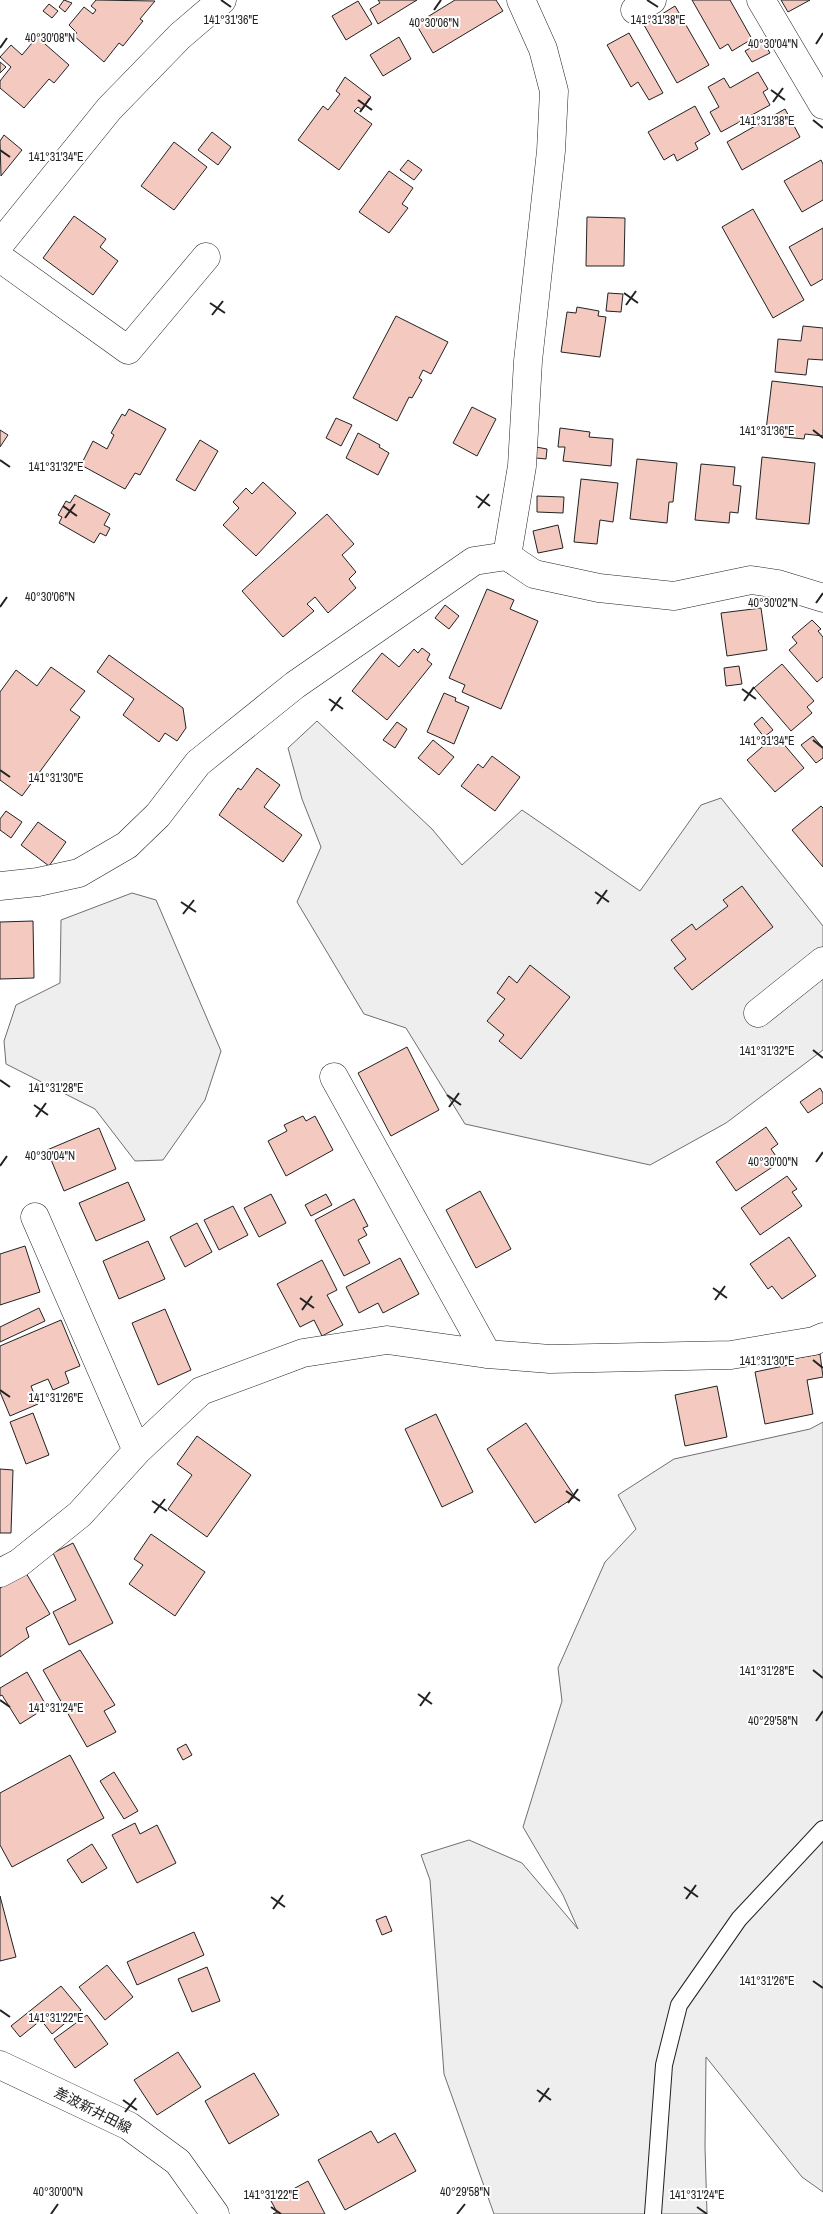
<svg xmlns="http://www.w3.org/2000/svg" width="823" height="2214" font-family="'Archivo Narrow','Noto Sans JP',sans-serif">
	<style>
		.green { fill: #eee; stroke: #6f6f6f }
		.building { fill: #f3c9c0; stroke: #222 }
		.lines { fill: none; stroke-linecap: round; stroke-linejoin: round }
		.service-casing { stroke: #222; stroke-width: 18 }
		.minor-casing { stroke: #222; stroke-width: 29 }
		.tertiary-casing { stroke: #222; stroke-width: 29 }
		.secondary-casing { stroke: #222; stroke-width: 29 }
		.service { stroke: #fff; stroke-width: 16 }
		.minor { stroke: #fff; stroke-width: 28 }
		.tertiary { stroke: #fff; stroke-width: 28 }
		.secondary { stroke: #fff; stroke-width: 28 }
		.ticks { fill: none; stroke: #222; stroke-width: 2 }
		.labels { text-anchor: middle; stroke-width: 4; stroke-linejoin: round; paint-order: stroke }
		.street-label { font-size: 14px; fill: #222; stroke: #fff }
		.ticks-label { font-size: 12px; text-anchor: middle; fill: #222; stroke: #fff; stroke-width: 4; stroke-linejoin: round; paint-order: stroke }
	</style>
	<rect width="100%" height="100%" fill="#fff"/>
	<path class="green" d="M 317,721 L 432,829 L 462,865 L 522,810 L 640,891 L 701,805 L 721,798 L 823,926 L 823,1050 L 726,1123 L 650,1165 L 465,1124 L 406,1028 L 364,1014 L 297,902 L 321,847 L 302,799 L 288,748 Z
		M 132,893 L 156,900 L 221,1051 L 205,1100 L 163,1160 L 135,1161 L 95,1109 L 6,1064 L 4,1041 L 16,1005 L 60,983 L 61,920 Z
		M 823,1422 L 823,2192 L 802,2177 L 706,2057 L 705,2147 L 707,2214 L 494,2214 L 444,2074 L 430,1880 L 421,1855 L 469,1840 L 522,1863 L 578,1929 L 563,1895 L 523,1827 L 562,1701 L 558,1668 L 605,1562 L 636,1529 L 618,1495 L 674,1459 L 810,1429 Z"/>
	<path class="building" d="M 64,0 L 72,3 L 65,12 L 59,7 Z
		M 96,0 L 155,1 L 140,19 L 143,21 L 123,46 L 119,43 L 104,62 L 74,36 L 77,33 L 69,25 L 84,7 L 93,14 L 96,10 L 91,6 Z
		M 378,0 L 417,0 L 378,24 L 370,9 L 380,3 Z
		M 455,0 L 496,0 L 503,11 L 433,53 L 416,24 Z
		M 692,0 L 730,0 L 752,39 L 732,51 L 728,44 L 720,49 Z
		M 781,0 L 810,0 L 788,12 Z
		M 358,1 L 372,24 L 346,40 L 332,16 Z
		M 49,4 L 58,11 L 52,18 L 43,11 Z
		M 675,6 L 709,65 L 677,83 L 644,25 Z
		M 629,33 L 663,93 L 649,100 L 638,82 L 631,87 L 607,45 Z
		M 37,37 L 69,65 L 54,83 L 49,79 L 24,108 L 0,88 L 0,81 L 11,67 L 0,57 L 11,45 L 22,55 Z
		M 399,37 L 411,59 L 383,76 L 370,55 Z
		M 763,41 L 770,53 L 752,62 L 745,51 Z
		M 0,62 L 6,67 L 0,73 Z
		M 758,72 L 768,89 L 763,92 L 770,105 L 721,132 L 710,112 L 719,107 L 708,87 L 724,78 L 730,88 Z
		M 345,77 L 371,97 L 362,110 L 358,107 L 354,111 L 372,124 L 339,170 L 298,140 L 323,106 L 328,110 L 340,94 L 336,91 Z
		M 695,106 L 710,134 L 695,143 L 698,149 L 677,161 L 674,154 L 664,160 L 648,132 Z
		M 785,109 L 800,137 L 742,170 L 727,142 Z
		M 212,132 L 231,147 L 218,165 L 198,150 Z
		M 4,135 L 22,150 L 1,176 L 0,141 Z
		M 174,142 L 207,167 L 174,210 L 141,186 Z
		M 408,160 L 422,170 L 414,180 L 400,170 Z
		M 821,160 L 823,164 L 823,200 L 802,212 L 784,181 Z
		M 389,171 L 413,188 L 402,204 L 408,208 L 389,233 L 359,212 Z
		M 753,209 L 804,300 L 773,318 L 722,227 Z
		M 74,216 L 106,239 L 100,247 L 118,261 L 93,295 L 43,258 Z
		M 587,217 L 625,218 L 624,266 L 586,266 Z
		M 823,228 L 823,279 L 811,286 L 789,247 Z
		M 608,293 L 623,294 L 621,312 L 606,311 Z
		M 577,307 L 599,311 L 598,316 L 606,317 L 600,357 L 561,352 L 567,312 L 576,313 Z
		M 396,316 L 448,342 L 431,374 L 423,370 L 419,378 L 422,380 L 412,398 L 409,397 L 397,421 L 353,398 Z
		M 803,326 L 823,328 L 823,360 L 808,359 L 806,375 L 775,372 L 778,339 L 801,341 Z
		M 772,381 L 823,387 L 823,436 L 805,434 L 804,439 L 783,437 L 784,432 L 766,430 Z
		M 472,407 L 496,419 L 477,456 L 453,443 Z
		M 129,409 L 166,429 L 140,475 L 135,473 L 125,489 L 81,465 L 93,441 L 107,449 L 114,435 L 111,433 L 122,414 L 125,416 Z
		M 336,418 L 352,425 L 341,446 L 326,438 Z
		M 560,428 L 590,432 L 589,437 L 613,439 L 611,466 L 563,461 L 565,447 L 558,447 Z
		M 0,430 L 8,435 L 0,447 Z
		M 358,433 L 380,445 L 379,447 L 389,453 L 378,475 L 346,458 Z
		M 200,440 L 218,451 L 195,491 L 176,480 Z
		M 536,447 L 547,449 L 546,459 L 536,458 Z
		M 762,457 L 815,463 L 809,524 L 756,519 Z
		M 637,459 L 677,463 L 673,502 L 669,502 L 667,523 L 630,519 Z
		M 701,464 L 735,467 L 733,485 L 741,486 L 738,513 L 730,512 L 729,523 L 695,520 Z
		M 581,479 L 618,483 L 613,522 L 600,520 L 597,544 L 574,542 Z
		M 263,482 L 296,513 L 256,556 L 223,525 L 239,508 L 233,502 L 246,488 L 252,494 Z
		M 75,495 L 110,514 L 104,525 L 110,528 L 106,536 L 100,533 L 94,543 L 59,523 L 62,517 L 58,515 L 66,501 L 70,503 Z
		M 537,496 L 564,497 L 563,513 L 537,512 Z
		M 327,514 L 354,544 L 342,555 L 356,572 L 349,579 L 356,588 L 328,613 L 315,597 L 307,604 L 314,611 L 283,637 L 242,591 Z
		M 558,525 L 563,548 L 538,553 L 533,531 Z
		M 487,589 L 514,600 L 510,609 L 538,621 L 501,709 L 462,692 L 465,685 L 449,678 Z
		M 445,605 L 459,616 L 449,629 L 435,618 Z
		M 761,608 L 767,650 L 727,656 L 721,613 Z
		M 812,620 L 821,629 L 818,631 L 823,637 L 823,677 L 817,682 L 789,650 L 797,643 L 792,637 Z
		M 422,648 L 430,654 L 427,660 L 432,664 L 387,720 L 352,691 L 382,653 L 399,667 L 414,649 L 418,653 Z
		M 109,655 L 183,708 L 186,728 L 177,741 L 165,733 L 159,742 L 123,715 L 134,699 L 97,672 Z
		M 782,664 L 814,701 L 807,707 L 812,713 L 791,731 L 754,688 Z
		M 739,666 L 742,684 L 726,686 L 724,668 Z
		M 51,667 L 85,691 L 70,710 L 80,717 L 22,796 L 0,780 L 0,692 L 16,670 L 37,686 Z
		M 444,693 L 456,698 L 455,701 L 469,707 L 454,744 L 427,732 Z
		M 762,717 L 773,730 L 764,737 L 754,724 Z
		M 397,722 L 407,729 L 395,748 L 383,740 Z
		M 776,735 L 804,768 L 775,792 L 747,760 Z
		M 813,736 L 823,748 L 823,758 L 816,763 L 801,745 Z
		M 433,740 L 454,757 L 439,775 L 418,758 Z
		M 492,756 L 520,777 L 495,811 L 461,786 L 478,764 L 483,768 Z
		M 257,768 L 280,785 L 264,807 L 302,835 L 283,862 L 219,815 L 238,788 L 241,790 Z
		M 821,806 L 823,808 L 823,867 L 792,830 Z
		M 6,811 L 22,822 L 11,838 L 0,830 L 0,819 Z
		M 38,822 L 66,842 L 49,866 L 21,845 Z
		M 742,886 L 773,927 L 692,990 L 674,968 L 686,959 L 671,940 L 692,924 L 696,930 L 728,906 L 723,900 Z
		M 33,921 L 34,978 L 0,979 L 0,922 Z
		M 530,965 L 570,997 L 521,1059 L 499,1041 L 504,1035 L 487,1021 L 505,999 L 497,993 L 509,976 L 517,983 Z
		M 407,1047 L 439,1110 L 391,1136 L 358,1073 Z
		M 820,1088 L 823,1093 L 823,1103 L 808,1113 L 800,1102 Z
		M 303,1116 L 306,1121 L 315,1116 L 333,1150 L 286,1176 L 268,1141 L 287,1131 L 284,1125 Z
		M 766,1127 L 778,1144 L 771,1149 L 780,1162 L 736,1191 L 716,1162 Z
		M 99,1128 L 116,1169 L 64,1191 L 47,1150 Z
		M 787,1176 L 797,1189 L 792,1192 L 802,1206 L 760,1235 L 741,1208 Z
		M 128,1182 L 145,1220 L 96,1241 L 79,1203 Z
		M 480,1191 L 511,1249 L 476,1268 L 446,1210 Z
		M 271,1194 L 286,1223 L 259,1237 L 244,1208 Z
		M 326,1194 L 332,1205 L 311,1216 L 305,1205 Z
		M 354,1199 L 368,1226 L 363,1228 L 367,1235 L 358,1240 L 370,1263 L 344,1276 L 315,1220 Z
		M 233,1206 L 248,1235 L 219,1250 L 204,1220 Z
		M 197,1223 L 212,1252 L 185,1267 L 170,1237 Z
		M 789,1237 L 816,1276 L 782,1299 L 772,1286 L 768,1289 L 750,1264 Z
		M 148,1241 L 165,1279 L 119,1299 L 103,1261 Z
		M 25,1246 L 40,1292 L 0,1305 L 0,1254 Z
		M 400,1258 L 419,1294 L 383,1313 L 378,1303 L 359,1313 L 346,1287 Z
		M 322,1260 L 337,1290 L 327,1295 L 343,1325 L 322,1336 L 314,1320 L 300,1327 L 277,1284 Z
		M 39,1308 L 45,1321 L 0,1342 L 0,1327 Z
		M 165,1309 L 191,1370 L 158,1385 L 132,1323 Z
		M 61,1320 L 80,1366 L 65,1372 L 69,1383 L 53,1390 L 48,1379 L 31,1386 L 38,1404 L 10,1416 L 0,1392 L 0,1346 Z
		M 820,1354 L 823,1377 L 807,1380 L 813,1414 L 765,1424 L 755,1372 L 793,1364 L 792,1359 Z
		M 717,1386 L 727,1437 L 685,1446 L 675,1395 Z
		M 33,1413 L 49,1455 L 26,1464 L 10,1422 Z
		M 436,1414 L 473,1492 L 442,1507 L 405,1429 Z
		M 526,1423 L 575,1497 L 535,1523 L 487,1449 Z
		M 197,1436 L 251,1475 L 207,1537 L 168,1509 L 192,1475 L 177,1464 Z
		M 0,1469 L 13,1470 L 11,1533 L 0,1533 Z
		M 151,1534 L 205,1572 L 175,1616 L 129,1584 L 143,1565 L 134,1559 Z
		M 73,1543 L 113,1623 L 69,1645 L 53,1612 L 76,1600 L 53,1553 Z
		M 26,1573 L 50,1614 L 26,1628 L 29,1637 L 0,1657 L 0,1588 Z
		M 80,1650 L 115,1705 L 104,1711 L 116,1732 L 87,1747 L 43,1670 Z
		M 27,1672 L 47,1707 L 20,1724 L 2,1695 L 0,1696 L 0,1688 Z
		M 186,1744 L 192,1755 L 183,1760 L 177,1749 Z
		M 70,1755 L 104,1818 L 12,1867 L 0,1845 L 0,1793 Z
		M 114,1772 L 138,1811 L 124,1819 L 100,1781 Z
		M 135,1823 L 140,1834 L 157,1825 L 176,1863 L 137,1883 L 112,1835 Z
		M 92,1844 L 107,1868 L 82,1883 L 67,1860 Z
		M 0,1896 L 16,1957 L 0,1961 Z
		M 386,1916 L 392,1931 L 382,1935 L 376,1920 Z
		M 194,1932 L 204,1955 L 137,1985 L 127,1962 Z
		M 107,1965 L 133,1997 L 105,2020 L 79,1987 Z
		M 207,1967 L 220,2001 L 192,2012 L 178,1979 Z
		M 61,1986 L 81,2010 L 52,2034 L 41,2020 L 20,2037 L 11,2026 Z
		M 87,2015 L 108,2044 L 75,2068 L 54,2039 Z
		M 178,2052 L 201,2087 L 157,2115 L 134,2080 Z
		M 254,2073 L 279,2115 L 229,2144 L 205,2101 Z
		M 371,2131 L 378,2143 L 395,2133 L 416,2171 L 345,2210 L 318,2160 Z
		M 308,2181 L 325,2214 L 273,2214 L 277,2212 L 271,2201 Z"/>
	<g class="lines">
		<defs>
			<path id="service" d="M 653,2214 L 664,2065 L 679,2005 L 739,1919 L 823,1829"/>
			<path id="minor" d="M 761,0 L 823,105
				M 635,10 L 652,0
				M 0,258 L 128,350 L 206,257
				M 507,556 L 534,574 L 599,588 L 674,596 L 751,580 L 778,584 L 823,598
				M 0,886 L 38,882 L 79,873 L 127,845 L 158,815 L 198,763 L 295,685 L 474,561 L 507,556 L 522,466 L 528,361 L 551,151 L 554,91 L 543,49 L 521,0
				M 758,1013 L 823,961
				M 334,1077 L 487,1354
				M 35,1217 L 137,1451
				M 0,1573 L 19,1563 L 80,1514 L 137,1451 L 201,1391 L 303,1353 L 387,1340 L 487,1354 L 550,1359 L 731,1355 L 814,1341 L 823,1337"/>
			<path id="tertiary" d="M 0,244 L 109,109 L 180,36 L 222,0"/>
			<path id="secondary" d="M 0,2065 L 129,2126 L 178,2162 L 215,2214"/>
		</defs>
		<use href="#service" class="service-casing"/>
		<use href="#minor" class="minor-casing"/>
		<use href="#tertiary" class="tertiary-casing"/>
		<use href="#secondary" class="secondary-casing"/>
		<use href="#service" class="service"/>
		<use href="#minor" class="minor"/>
		<use href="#tertiary" class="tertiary"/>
		<use href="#secondary" class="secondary"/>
	</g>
	<path class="ticks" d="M 221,0 L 231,7M 647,0 L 658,7M 434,10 L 441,0M 816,44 L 823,33M 0,48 L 7,38M 771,90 L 785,100M 358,100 L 372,110M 773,102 L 783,88M 360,112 L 370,98M 813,120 L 823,128M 0,150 L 10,157M 624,293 L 638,303M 210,303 L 225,313M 626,305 L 636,291M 212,315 L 223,301M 813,430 L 823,438M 0,460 L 10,467M 476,496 L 490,506M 63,506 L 77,516M 478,508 L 489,494M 65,518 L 75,504M 816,603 L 823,593M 0,607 L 7,597M 742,689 L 756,699M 329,699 L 343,709M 744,701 L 754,687M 331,711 L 341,697M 813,740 L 823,748M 0,770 L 10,777M 595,892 L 609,902M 181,902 L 196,912M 597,904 L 607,890M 183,914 L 194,900M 813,1050 L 823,1058M 0,1080 L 10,1087M 447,1095 L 461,1105M 34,1105 L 48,1115M 449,1107 L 459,1093M 36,1117 L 46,1103M 816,1162 L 823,1152M 0,1166 L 7,1156M 713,1288 L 727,1298M 300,1298 L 314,1308M 715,1300 L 725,1286M 302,1310 L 312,1296M 813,1360 L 823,1368M 0,1390 L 10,1397M 566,1491 L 580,1501M 152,1501 L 167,1511M 568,1503 L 578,1489M 154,1513 L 165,1499M 813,1670 L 823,1678M 418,1694 L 432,1704M 0,1700 L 10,1707M 420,1706 L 430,1692M 816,1721 L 823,1711M 684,1887 L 698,1897M 271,1897 L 285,1907M 686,1899 L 696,1885M 273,1909 L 283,1895M 813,1981 L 823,1988M 0,2010 L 10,2017M 537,2090 L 551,2100M 123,2100 L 137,2110M 539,2102 L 549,2088M 125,2112 L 136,2098M 271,2207 L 281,2214M 697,2207 L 707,2214M 51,2214 L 58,2204M 457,2214 L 465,2204"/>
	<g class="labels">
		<g class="street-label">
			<text transform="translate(93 2110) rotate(27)" y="5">差波新井田線</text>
		</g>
	</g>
	<g class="ticks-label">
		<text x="658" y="24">141°31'38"E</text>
		<text x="231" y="24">141°31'36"E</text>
		<text x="434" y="27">40°30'06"N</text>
		<text x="50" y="42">40°30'08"N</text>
		<text x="773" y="48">40°30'04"N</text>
		<text x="767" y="125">141°31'38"E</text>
		<text x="56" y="161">141°31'34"E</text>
		<text x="767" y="435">141°31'36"E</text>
		<text x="56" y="471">141°31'32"E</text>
		<text x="50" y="601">40°30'06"N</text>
		<text x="773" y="607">40°30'02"N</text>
		<text x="767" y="745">141°31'34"E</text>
		<text x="56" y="782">141°31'30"E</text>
		<text x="767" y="1055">141°31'32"E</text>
		<text x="56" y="1092">141°31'28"E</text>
		<text x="50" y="1160">40°30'04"N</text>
		<text x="773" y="1166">40°30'00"N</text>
		<text x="767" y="1365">141°31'30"E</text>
		<text x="56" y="1402">141°31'26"E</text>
		<text x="767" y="1675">141°31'28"E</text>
		<text x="56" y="1712">141°31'24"E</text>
		<text x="773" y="1725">40°29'58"N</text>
		<text x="767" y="1985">141°31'26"E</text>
		<text x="56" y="2022">141°31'22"E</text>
		<text x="58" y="2196">40°30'00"N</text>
		<text x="465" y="2196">40°29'58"N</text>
		<text x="271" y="2199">141°31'22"E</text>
		<text x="697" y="2199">141°31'24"E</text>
	</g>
</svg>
